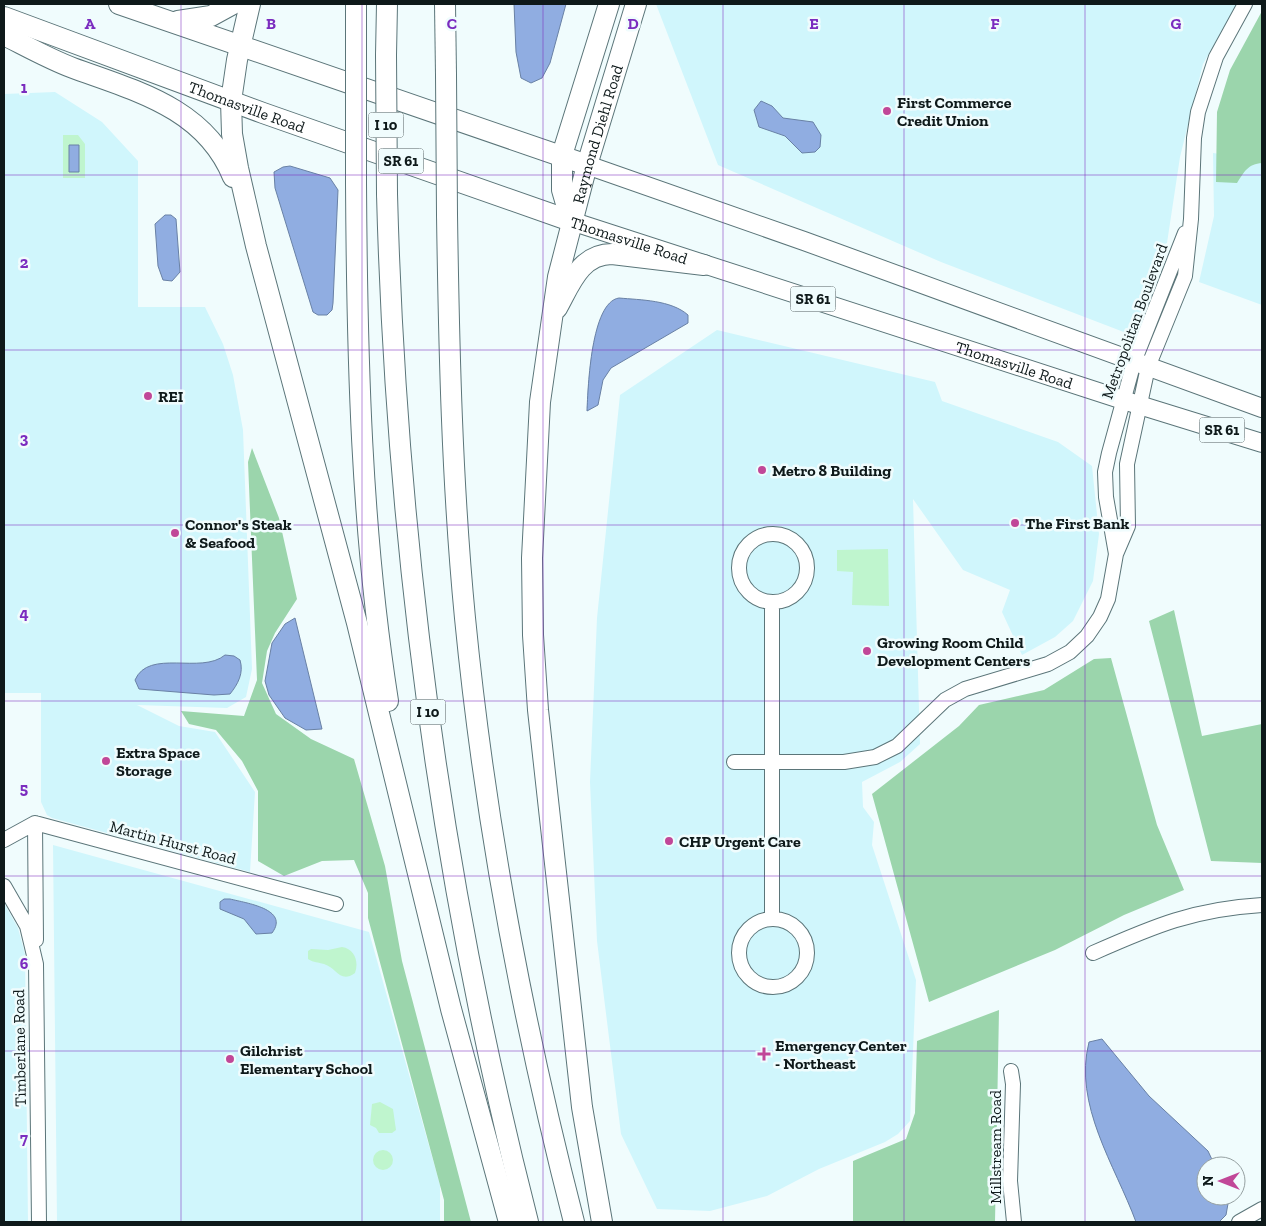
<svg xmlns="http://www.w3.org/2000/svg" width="1266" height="1226" font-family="'Zilla Slab',serif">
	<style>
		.built { fill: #d0f6fc }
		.green { fill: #bff5ce }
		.forest { fill: #9bd5ac }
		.water { fill: #90ade1; stroke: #6981a5 }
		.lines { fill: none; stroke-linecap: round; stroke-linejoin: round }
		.minor-casing { stroke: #5b7579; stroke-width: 16 }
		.major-casing { stroke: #5b7579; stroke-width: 20 }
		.highway-casing { stroke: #5b7579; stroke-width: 22 }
		.minor { stroke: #fff; stroke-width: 14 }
		.major { stroke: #fff; stroke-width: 18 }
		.highway { stroke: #fff; stroke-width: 20 }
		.highway-bridge-casing { stroke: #5b7579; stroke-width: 22; stroke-linecap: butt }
		.highway-bridge { stroke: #fff; stroke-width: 20 }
		.grid { fill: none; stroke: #7b2cbf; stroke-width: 1; stroke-opacity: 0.55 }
		.poi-dot { fill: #c14798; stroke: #f0fcfd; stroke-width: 2 }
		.labels { text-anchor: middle; stroke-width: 5; stroke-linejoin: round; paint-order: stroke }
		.shield { fill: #f0fcfd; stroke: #525d5e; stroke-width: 1 }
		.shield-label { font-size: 15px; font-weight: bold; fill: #0e191a }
		.poi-label { font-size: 16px; font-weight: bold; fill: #0e191a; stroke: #f0fcfd; text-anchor: start }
		.street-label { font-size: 16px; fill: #0e191a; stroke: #f0fcfd }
		.grid-label { font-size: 16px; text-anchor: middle; font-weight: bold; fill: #7b2cbf; stroke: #f0fcfd; stroke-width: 5; stroke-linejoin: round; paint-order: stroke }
	</style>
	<rect width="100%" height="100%" fill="#f0fcfd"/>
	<path class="built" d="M 656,4 L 1237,4 L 1203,64 L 1180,157 L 1167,243 L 1149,297 L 1129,334 L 941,262 L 718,165 Z
		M 55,92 L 102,122 L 138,161 L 138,307 L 205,307 L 223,344 L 233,375 L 243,430 L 252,669 L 246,697 L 227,708 L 137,705 L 179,726 L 215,732 L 255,792 L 250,872 L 52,818 L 47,815 L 41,802 L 41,693 L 4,693 L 4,94 Z
		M 1213,153 L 1262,159 L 1262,305 L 1199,282 L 1214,216 Z
		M 717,330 L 935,382 L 942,401 L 1058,442 L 1092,466 L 1099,534 L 1093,581 L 1073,621 L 1055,637 L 1022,655 L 1002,612 L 1010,590 L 963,570 L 913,499 L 920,744 L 900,762 L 862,782 L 863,807 L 874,822 L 872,845 L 916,980 L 910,1121 L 898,1134 L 885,1142 L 819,1169 L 767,1196 L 710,1211 L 657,1209 L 621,1134 L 597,941 L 590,782 L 597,618 L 620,395 Z
		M 53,845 L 369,932 L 440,1185 L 440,1222 L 57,1222 Z
		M 4,903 L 18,928 L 25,954 L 28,1222 L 4,1222 Z"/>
	<path class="green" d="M 63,135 L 78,135 L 85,144 L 85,178 L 63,178 Z
		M 888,549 L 889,606 L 852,605 L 853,572 L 837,571 L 837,550 Z
		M 342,947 C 355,949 359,962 355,973 C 340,984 337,968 324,964 C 318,962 314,963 308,959 L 308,951 L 311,949 L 328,950 Z
		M 380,1102 L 393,1109 L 396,1130 L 392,1133 L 379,1133 L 376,1128 L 370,1125 L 372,1104 Z
		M373 1160a10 10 0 1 1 20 0a10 10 0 1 1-20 0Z"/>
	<path class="forest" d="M 1262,11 L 1262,163 C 1248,164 1244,172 1237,183 L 1216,182 L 1217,112 L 1230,70 Z
		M 252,448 L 279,518 L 297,599 L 275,633 L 267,651 L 262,683 L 276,714 L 311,739 L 354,759 L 385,866 L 402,961 L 471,1222 L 444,1222 L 444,1200 L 368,918 L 368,893 L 354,860 L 322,861 L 284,876 L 258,861 L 258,791 L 242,761 L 216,730 L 189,724 L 181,711 L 244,716 L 257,680 L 248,462 Z
		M 1174,610 L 1202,736 L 1262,724 L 1262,863 L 1211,861 L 1149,621 Z
		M 1111,658 L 1157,825 L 1184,890 L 1124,915 L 1055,950 L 929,1002 L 872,794 L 959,726 L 979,705 L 1044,690 L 1094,659 Z
		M 999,1010 L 995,1222 L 853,1222 L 853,1161 L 906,1139 L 915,1113 L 917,1041 Z"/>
	<path class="water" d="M 514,4 L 566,4 L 550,63 L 542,78 L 531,83 L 521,78 L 516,52 Z
		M 761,101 L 772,106 L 783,118 L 813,122 L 821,135 L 820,147 L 815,152 L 802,153 L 785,136 L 759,127 L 754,110 Z
		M 69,145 L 79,145 L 79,172 L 69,172 Z
		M 290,166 L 330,178 L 338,190 L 333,303 L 332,310 L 327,315 L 318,315 L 313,312 L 275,188 L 274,172 L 283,167 Z
		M 165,215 L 171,215 L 176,219 L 180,272 L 172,281 L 163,280 L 158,266 L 155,224 Z
		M 619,298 C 641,300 671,300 688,315 L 688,323 L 611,368 L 603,380 L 598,405 L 587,411 C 588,387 591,302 619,298 Z
		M 295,618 L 322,729 L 306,730 L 285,718 L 269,695 L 265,681 L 272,643 L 285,624 Z
		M 225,655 L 234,656 L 240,660 C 244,673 238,684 230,694 L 214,695 L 139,689 L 135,680 C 149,648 201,675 225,655 Z
		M 224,899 L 230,899 C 246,903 290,909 272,933 L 256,934 L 244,919 L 220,909 L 220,902 Z
		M 1102,1039 L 1149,1096 L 1208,1151 L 1215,1166 L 1206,1166 L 1206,1196 L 1228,1196 L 1229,1198 L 1226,1215 L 1219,1222 L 1136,1222 C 1115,1165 1073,1105 1089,1042 Z"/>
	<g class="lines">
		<defs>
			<path id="minor" d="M739 568a34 34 0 1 1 68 0a34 34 0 1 1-68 0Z
				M 1116,554 L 1106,497 L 1105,472 L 1109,453 L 1134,362 L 1185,233
				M 734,762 L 844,762 L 875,757 L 897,746 L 945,700 L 965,689 L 1048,664 L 1070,652 L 1087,636 L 1100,617 L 1108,599 L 1116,554 L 1128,526 L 1127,464 L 1148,367 L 1185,276 L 1191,219 L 1194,138 L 1198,112 L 1216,57 L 1245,4
				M 35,823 L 36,940
				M 4,840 L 35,823 L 336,904
				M 4,886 L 27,926 L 36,964 L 39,1222
				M 772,918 L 772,602
				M739 953a34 34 0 1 1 68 0a34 34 0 1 1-68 0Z
				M 1093,953 C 1154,926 1194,909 1262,905
				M 1011,1071 L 1013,1084 L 1010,1181 L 1014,1222
				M 1239,1222 L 1262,1209"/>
			<g id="major">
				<path d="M 587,165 L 804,241 L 1262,408"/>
				<path id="s1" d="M 571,221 L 1123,400 L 1262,443"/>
			</g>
			<g id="highway">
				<path d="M 119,4 L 587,165"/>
				<path d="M 250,4 L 237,60 L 231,101 L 232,134 L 238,168 L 256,246 L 357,623 L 451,1009 L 509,1222"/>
				<path d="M 356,4 L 356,44"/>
				<path d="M 445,4 L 446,75"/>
				<path id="s2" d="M 4,17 L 263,113 L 571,221"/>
				<path d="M 178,21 L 211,16 L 233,4"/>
				<path d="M 4,35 C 26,46 49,59 73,68 C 136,91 205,108 233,177"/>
				<path d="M 386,55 L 387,4"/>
				<path d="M 356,183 C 357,357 361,529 388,701"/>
				<path d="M 387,194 C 396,541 442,886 528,1222"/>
				<path d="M 447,215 C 449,350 452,484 465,618 C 485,823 523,1024 574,1222"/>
				<path d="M 571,221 L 562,190 L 562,155 L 609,4"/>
				<path d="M 557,308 C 570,285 580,254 612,254 L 704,265"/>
				<path id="s3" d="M 602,1222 L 582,1107 L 538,710 L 533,635 L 532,558 L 540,402 L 558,277 L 587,165 L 636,4"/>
			</g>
		</defs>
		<use href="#minor" class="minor-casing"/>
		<use href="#major" class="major-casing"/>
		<use href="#highway" class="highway-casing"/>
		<use href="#minor" class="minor"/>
		<use href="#major" class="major"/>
		<use href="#highway" class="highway"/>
		<defs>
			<path id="highway-bridge" d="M 356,44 L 356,183
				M 386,55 L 387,194
				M 446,75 L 447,215"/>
		</defs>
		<use href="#highway-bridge" class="highway-bridge-casing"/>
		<use href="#highway-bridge" class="highway-bridge"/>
	</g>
	<path class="grid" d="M 181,4 L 181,1222M 362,4 L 362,1222M 543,4 L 543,1222M 723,4 L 723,1222M 904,4 L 904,1222M 1085,4 L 1085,1222M 4,175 L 1262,175M 4,350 L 1262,350M 4,525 L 1262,525M 4,701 L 1262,701M 4,876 L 1262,876M 4,1051 L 1262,1051"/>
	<g class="poi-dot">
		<circle cx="887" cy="111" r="5"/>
		<circle cx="148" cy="396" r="5"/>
		<circle cx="762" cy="470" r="5"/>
		<circle cx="1015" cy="523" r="5"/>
		<circle cx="175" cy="533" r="5"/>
		<circle cx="867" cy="651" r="5"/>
		<circle cx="106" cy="761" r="5"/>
		<circle cx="669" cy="841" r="5"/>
		<path d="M761.5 1046.5h5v5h5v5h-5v5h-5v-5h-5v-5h5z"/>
		<circle cx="230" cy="1059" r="5"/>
	</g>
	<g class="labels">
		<g class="shield">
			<rect x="368.5" y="112.5" width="35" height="25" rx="4"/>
			<rect x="378.5" y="148.5" width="45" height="25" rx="4"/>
			<rect x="790.5" y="286.5" width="45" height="25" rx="4"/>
			<rect x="1199.5" y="417.5" width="45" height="25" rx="4"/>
			<rect x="410.5" y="699.5" width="35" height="25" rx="4"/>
		</g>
		<g class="shield-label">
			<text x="386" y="130">I 10</text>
			<text x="401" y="166">SR 61</text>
			<text x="813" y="304">SR 61</text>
			<text x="1222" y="435">SR 61</text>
			<text x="428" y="717">I 10</text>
		</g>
		<g class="poi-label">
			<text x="897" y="108">First Commerce<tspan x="897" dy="18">Credit Union</tspan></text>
			<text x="158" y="402">REI</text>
			<text x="772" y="476">Metro 8 Building</text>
			<text x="1025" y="529">The First Bank</text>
			<text x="185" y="530">Connor's Steak<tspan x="185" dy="18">&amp; Seafood</tspan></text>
			<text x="877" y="648">Growing Room Child<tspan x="877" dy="18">Development Centers</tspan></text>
			<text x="116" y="758">Extra Space<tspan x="116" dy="18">Storage</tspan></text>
			<text x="679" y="847">CHP Urgent Care</text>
			<text x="775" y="1051">Emergency Center<tspan x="775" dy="18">- Northeast</tspan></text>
			<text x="240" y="1056">Gilchrist<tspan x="240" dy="18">Elementary School</tspan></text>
		</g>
		<g class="street-label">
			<text dy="6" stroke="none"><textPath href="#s2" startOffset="259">Thomasville Road</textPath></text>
			<text dy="6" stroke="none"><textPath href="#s3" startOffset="1099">Raymond Diehl Road</textPath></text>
			<text dy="6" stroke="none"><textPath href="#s1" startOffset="61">Thomasville Road</textPath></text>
			<text transform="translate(1134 321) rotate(-70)" y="6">Metropolitan Boulevard</text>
			<text dy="6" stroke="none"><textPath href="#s1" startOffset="466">Thomasville Road</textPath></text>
			<text transform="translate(173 842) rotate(15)" y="6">Martin Hurst Road</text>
			<text transform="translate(19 1048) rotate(-91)" y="6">Timberlane Road</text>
			<text transform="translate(995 1147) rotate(-90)" y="6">Millstream Road</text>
		</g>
	</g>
	<g class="grid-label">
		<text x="90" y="29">A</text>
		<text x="271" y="29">B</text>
		<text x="452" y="29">C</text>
		<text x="633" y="29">D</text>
		<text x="814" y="29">E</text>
		<text x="995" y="29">F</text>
		<text x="1176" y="29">G</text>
		<text x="24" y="93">1</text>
		<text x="24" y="268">2</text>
		<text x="24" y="444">3</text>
		<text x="24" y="619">4</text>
		<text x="24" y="794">5</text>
		<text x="24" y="969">6</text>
		<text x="24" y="1144">7</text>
	</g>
	<rect width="1266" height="1226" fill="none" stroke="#0e191a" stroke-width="10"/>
	<g transform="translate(1221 1181) rotate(270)"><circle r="24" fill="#f0fcfd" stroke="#96a1a2"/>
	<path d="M0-4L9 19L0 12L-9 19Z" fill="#c14798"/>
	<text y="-8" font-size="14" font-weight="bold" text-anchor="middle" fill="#0e191a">N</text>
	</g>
</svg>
